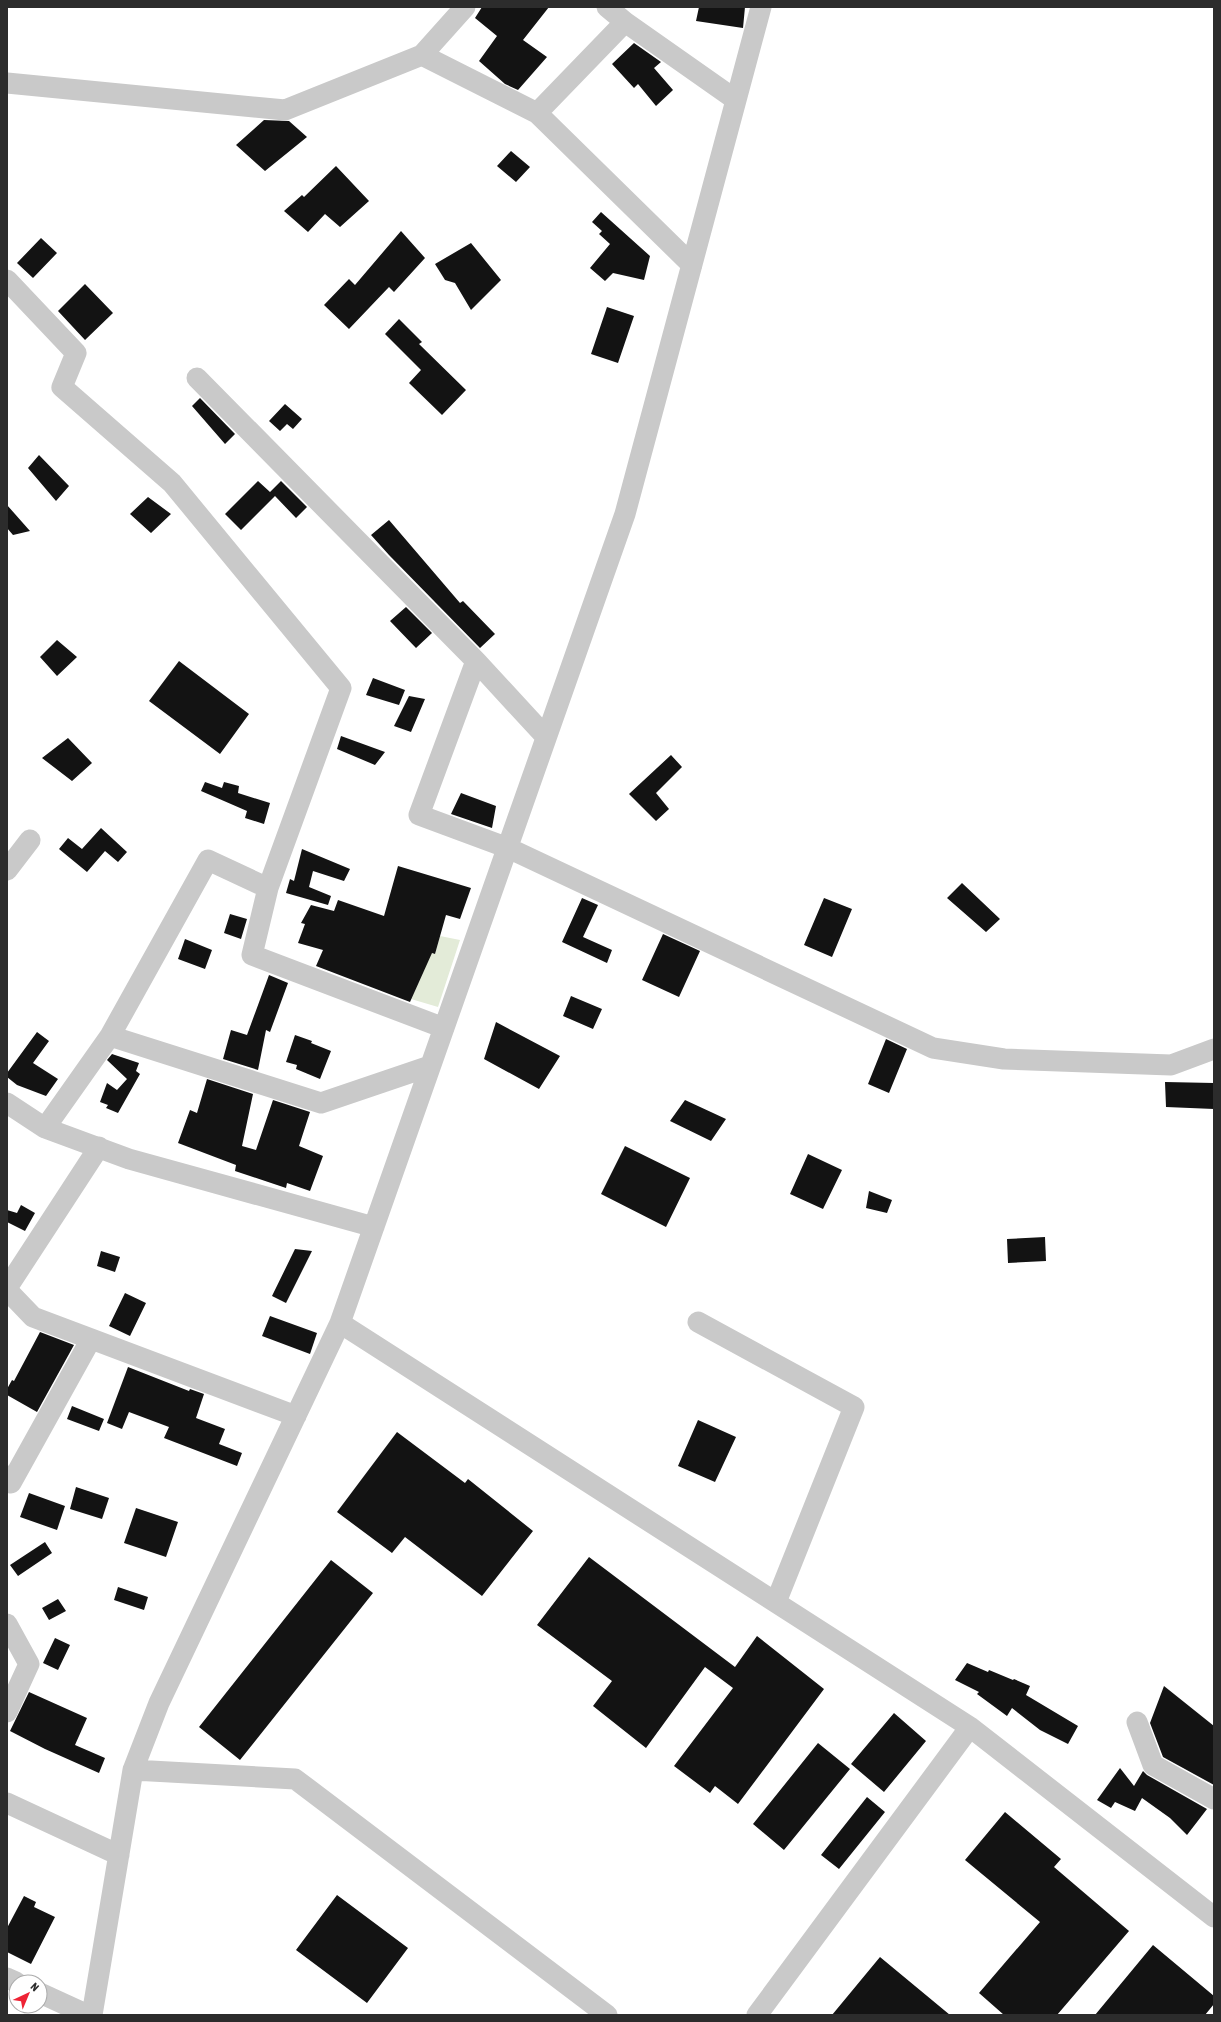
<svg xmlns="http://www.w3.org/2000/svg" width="1221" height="2022" font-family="'Asap Condensed',sans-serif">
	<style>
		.green { fill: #e3ebd8 }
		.building { fill: #131313 }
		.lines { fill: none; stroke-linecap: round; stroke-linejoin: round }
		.minor { stroke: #c9c9c9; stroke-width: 21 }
	</style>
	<rect width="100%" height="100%" fill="#fff"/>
	<path class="green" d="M 348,926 L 435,954 L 440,936 L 460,940 L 438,1007 L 411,999 L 425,968 Z"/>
	<path class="building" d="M 482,7 L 549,7 L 523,40 L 547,57 L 518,90 L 505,84 L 479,61 L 497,36 L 475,18 Z
		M 699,7 L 745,7 L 743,28 L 696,21 Z
		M 634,43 L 661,62 L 654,68 L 673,90 L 656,106 L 638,84 L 634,88 L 612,64 Z
		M 264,120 L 289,121 L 307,137 L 265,171 L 236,145 Z
		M 511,151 L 530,167 L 516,182 L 497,166 Z
		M 336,166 L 369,201 L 340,227 L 325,214 L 308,232 L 284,211 L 302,195 L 304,197 Z
		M 601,212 L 650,256 L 644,280 L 613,273 L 605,281 L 590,268 L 610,244 L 599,234 L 602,231 L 592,222 Z
		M 401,231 L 425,258 L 394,292 L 389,287 L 349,329 L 324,305 L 349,279 L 355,285 Z
		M 41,238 L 57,253 L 33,278 L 17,263 Z
		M 471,243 L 501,280 L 471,310 L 455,283 L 445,280 L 435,264 Z
		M 85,284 L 113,313 L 85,340 L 58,311 Z
		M 607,307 L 634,316 L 618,363 L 591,354 Z
		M 399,319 L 422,342 L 419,344 L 466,390 L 442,415 L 409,383 L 421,370 L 385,334 Z
		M 200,398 L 235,434 L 225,444 L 192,406 Z
		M 285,404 L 302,419 L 293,429 L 287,424 L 280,431 L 269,421 Z
		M 39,455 L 69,486 L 56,501 L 28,468 Z
		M 258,481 L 270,492 L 281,481 L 307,507 L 296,518 L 275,496 L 241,530 L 225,514 Z
		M 148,497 L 171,514 L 151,533 L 130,514 Z
		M 7,505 L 30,531 L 13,535 L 7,528 Z
		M 389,520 L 460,603 L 463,601 L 495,634 L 480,648 L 389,555 L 371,535 Z
		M 406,607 L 432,633 L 416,648 L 390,621 Z
		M 57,640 L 77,657 L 57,676 L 40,657 Z
		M 179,661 L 249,714 L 220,754 L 149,701 Z
		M 373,678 L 405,690 L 399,705 L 366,695 Z
		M 409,696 L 425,699 L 411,732 L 394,726 Z
		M 341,736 L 385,752 L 375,765 L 337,749 Z
		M 68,738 L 92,763 L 72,781 L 42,758 Z
		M 671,755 L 682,767 L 656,793 L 669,809 L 656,821 L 629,794 Z
		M 205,782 L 222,788 L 224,782 L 239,786 L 238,793 L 270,803 L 264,824 L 245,818 L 247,811 L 201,791 Z
		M 461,793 L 496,806 L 492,828 L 451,814 Z
		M 101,828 L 127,852 L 118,862 L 105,851 L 87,872 L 59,849 L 68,838 L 82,849 Z
		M 302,849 L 350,869 L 344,881 L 313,871 L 309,887 L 331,896 L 328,905 L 286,893 L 290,879 L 294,881 Z
		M 398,866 L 471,888 L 460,919 L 446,915 L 435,954 L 432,953 L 410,1002 L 316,966 L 323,950 L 298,943 L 305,924 L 301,923 L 311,905 L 334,911 L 338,900 L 384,916 Z
		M 962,883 L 1000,919 L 986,932 L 947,898 Z
		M 582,898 L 598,905 L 583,937 L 612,950 L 607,963 L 562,942 Z
		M 824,898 L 852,909 L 832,957 L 804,945 Z
		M 230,914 L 247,919 L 241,939 L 224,933 Z
		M 663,934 L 700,951 L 679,997 L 642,980 Z
		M 185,939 L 212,950 L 205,969 L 178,959 Z
		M 269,975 L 288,983 L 270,1032 L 266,1030 L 258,1070 L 223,1059 L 231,1030 L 247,1035 Z
		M 571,996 L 602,1009 L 593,1029 L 563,1016 Z
		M 496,1022 L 560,1056 L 539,1089 L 484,1059 Z
		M 37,1032 L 49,1041 L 33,1063 L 58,1079 L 46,1096 L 17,1085 L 7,1077 L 7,1073 Z
		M 295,1035 L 312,1041 L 311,1043 L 331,1051 L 320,1079 L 296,1069 L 297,1065 L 286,1062 Z
		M 886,1039 L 907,1049 L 889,1093 L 868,1084 Z
		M 112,1054 L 139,1063 L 136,1071 L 140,1074 L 118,1113 L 106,1108 L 108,1105 L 100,1102 L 107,1083 L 117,1090 L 127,1079 L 107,1060 Z
		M 207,1079 L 253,1094 L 242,1146 L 256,1150 L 273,1100 L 310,1112 L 299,1146 L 323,1156 L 310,1191 L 287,1183 L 286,1188 L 235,1171 L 236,1165 L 178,1143 L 190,1110 L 197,1113 Z
		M 1165,1082 L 1214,1083 L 1214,1109 L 1166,1107 Z
		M 685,1100 L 726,1119 L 711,1141 L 670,1121 Z
		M 625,1146 L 690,1178 L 666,1227 L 601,1194 Z
		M 808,1154 L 842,1170 L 823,1209 L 790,1194 Z
		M 869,1191 L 892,1200 L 887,1213 L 866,1208 Z
		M 21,1205 L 35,1213 L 25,1231 L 7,1222 L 7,1210 L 17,1213 Z
		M 1045,1237 L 1046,1261 L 1008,1263 L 1007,1239 Z
		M 295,1249 L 312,1251 L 286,1303 L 272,1296 Z
		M 101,1251 L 120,1257 L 115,1272 L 97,1266 Z
		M 125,1293 L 146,1303 L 130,1336 L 109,1326 Z
		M 270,1316 L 317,1333 L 310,1354 L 262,1336 Z
		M 40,1332 L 74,1345 L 37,1412 L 7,1395 L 7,1389 L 12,1380 L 14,1381 Z
		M 128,1367 L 189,1391 L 190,1389 L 204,1394 L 196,1418 L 225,1429 L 219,1444 L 242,1453 L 237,1466 L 164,1438 L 169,1427 L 129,1412 L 122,1429 L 107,1423 Z
		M 72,1406 L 104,1419 L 99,1431 L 67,1419 Z
		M 698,1420 L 736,1437 L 715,1482 L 678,1466 Z
		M 397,1432 L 465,1483 L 468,1479 L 533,1531 L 482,1596 L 405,1537 L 392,1553 L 337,1512 Z
		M 76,1487 L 109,1498 L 102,1519 L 70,1509 Z
		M 29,1493 L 65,1506 L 57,1530 L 20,1517 Z
		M 136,1508 L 178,1522 L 166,1557 L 124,1543 Z
		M 45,1542 L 52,1553 L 18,1576 L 10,1565 Z
		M 589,1557 L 735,1667 L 757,1636 L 824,1689 L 738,1804 L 715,1786 L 710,1793 L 674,1766 L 733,1688 L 705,1667 L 646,1748 L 593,1706 L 612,1681 L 537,1625 Z
		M 331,1560 L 373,1593 L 240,1760 L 199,1727 Z
		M 118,1587 L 148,1597 L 144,1610 L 114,1600 Z
		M 58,1599 L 66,1611 L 49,1620 L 42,1608 Z
		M 55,1638 L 70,1645 L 58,1670 L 43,1663 Z
		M 967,1663 L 988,1672 L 989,1670 L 1013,1680 L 1014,1679 L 1030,1686 L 1026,1695 L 1078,1726 L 1068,1744 L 1040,1730 L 1012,1708 L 1007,1716 L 977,1694 L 979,1692 L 955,1680 Z
		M 1164,1686 L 1214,1726 L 1214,1785 L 1163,1757 L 1150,1723 Z
		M 29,1692 L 87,1718 L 75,1745 L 105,1758 L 99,1773 L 45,1749 L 10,1731 Z
		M 894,1713 L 926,1741 L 884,1792 L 851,1764 Z
		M 818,1743 L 850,1769 L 784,1850 L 753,1824 Z
		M 1120,1768 L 1134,1786 L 1143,1771 L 1147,1775 L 1207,1809 L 1187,1835 L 1170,1818 L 1142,1798 L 1135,1811 L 1115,1802 L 1111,1808 L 1097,1800 Z
		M 867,1797 L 885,1812 L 839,1869 L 821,1855 Z
		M 1005,1812 L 1061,1859 L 1054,1867 L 1129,1931 L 1057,2015 L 1004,2015 L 979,1993 L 1040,1922 L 965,1860 Z
		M 337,1895 L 408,1948 L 367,2003 L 296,1950 Z
		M 24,1896 L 36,1902 L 34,1907 L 55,1917 L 31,1964 L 7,1952 L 7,1928 Z
		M 1153,1945 L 1214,1996 L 1214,2004 L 1205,2015 L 1095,2015 Z
		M 880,1957 L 950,2015 L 832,2015 Z"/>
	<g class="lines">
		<path class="minor" d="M 607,7 L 625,22 L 736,100
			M 422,55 L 465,7
			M 7,83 L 285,110 L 422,55 L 537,113 L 625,22
			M 537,113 L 692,265
			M 7,280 L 76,353 L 62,387 L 172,483 L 341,688 L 268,888 L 252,955 L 444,1028
			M 197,378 L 476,661 L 546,737
			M 476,661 L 419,815 L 508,848 L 933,1048 L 1004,1059 L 1171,1065 L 1214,1049
			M 7,870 L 30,840
			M 110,1036 L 208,860 L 268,888
			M 7,1103 L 45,1128 L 129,1159 L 374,1227
			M 45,1128 L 110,1036 L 321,1103 L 430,1066
			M 7,1288 L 99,1147
			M 7,1290 L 33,1317 L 296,1416
			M 698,1322 L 854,1407 L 776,1602
			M 340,1323 L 625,514 L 761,7
			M 7,1476 L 11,1483 L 91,1339
			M 7,1624 L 29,1664 L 7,1712
			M 1137,1722 L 1153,1765 L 1214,1799
			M 133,1770 L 295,1779 L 607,2015
			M 7,1803 L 119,1855
			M 7,1978 L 16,1982
			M 40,1993 L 88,2015
			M 92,2015 L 133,1770 L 159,1703 L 340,1323 L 970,1727 L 1214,1917
			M 757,2015 L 970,1727"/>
	</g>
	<rect width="1221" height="2022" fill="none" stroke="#2c2c2c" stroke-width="16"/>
	<g transform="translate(28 1994) rotate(44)"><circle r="19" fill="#ffffff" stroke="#ababab"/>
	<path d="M0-3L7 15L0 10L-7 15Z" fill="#ee2335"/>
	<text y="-6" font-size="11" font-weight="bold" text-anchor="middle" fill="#2c2c2c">N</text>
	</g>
</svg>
